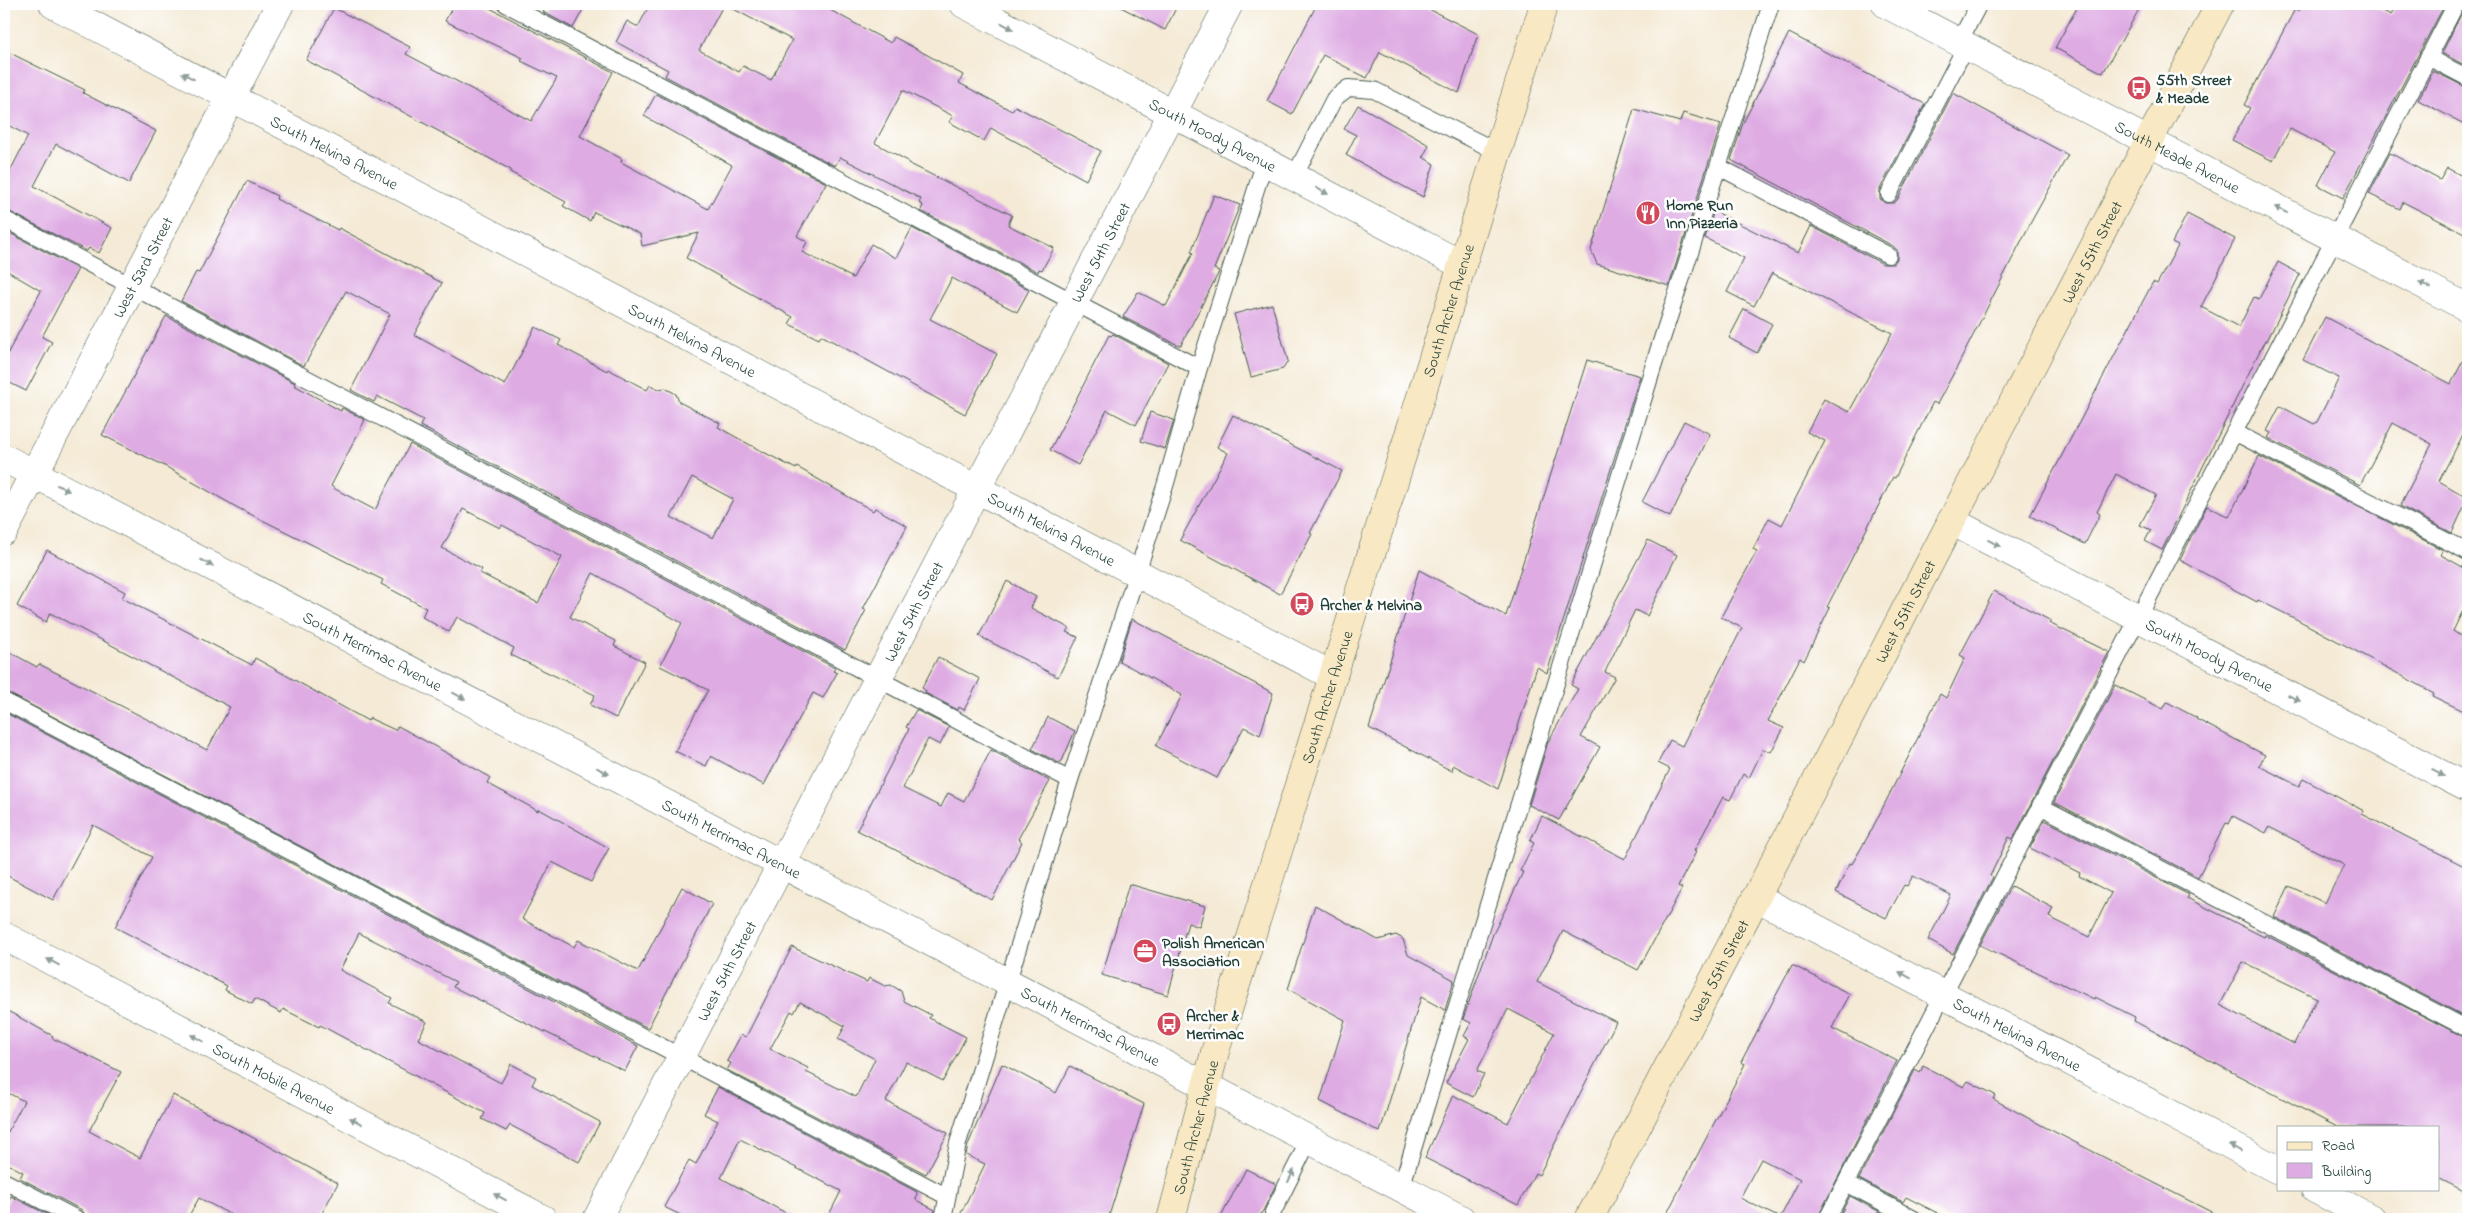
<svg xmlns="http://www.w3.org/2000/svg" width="2472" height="1223" font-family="'Indie Flower',sans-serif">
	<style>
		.building { fill: #deabe3; fill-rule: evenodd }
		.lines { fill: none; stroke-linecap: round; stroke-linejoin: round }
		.service-casing { stroke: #3f574c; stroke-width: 18 }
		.minor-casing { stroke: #3f574c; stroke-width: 29 }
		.secondary-casing { stroke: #3f574c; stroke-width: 29 }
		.service { stroke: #fff; stroke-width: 16 }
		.minor { stroke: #fff; stroke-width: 28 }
		.secondary { stroke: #f8e8c3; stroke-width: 28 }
		.oneway { fill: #8f9e9a }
		.labels { text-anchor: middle; stroke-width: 5; stroke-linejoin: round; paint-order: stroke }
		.poi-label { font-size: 16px; font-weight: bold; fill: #1f3d34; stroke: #fff; text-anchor: start }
		.street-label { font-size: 16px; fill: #1f3d34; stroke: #fff }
	</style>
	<rect width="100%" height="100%" fill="#fff"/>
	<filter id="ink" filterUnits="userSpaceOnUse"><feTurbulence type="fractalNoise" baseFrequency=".02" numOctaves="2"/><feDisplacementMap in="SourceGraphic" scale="10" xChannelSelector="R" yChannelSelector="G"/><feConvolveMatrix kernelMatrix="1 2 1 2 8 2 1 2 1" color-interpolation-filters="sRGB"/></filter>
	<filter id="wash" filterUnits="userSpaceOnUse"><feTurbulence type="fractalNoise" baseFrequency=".0096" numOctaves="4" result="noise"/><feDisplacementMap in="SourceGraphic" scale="20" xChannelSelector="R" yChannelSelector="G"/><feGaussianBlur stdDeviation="1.12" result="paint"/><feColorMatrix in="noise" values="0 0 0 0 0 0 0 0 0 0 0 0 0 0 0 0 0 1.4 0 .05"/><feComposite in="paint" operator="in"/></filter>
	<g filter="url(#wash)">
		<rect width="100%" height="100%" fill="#f4ead5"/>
		<g id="blocks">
			<path class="building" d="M 454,4 L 482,4 L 613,72 L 580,136 L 622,159 L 621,162 L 708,209 L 732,165 L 644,116 L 656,94 L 826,183 L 797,236 L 807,242 L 802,252 L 853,278 L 871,244 L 896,258 L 912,228 L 1029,290 L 1017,312 L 952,278 L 930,319 L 997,354 L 965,414 L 821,335 L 819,339 L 789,324 L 793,317 L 686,258 L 699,233 L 642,246 L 640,234 L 594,212 L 590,221 L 563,206 L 566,202 L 510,172 L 511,170 L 306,60 L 334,8 L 410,47 L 406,54 L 531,121 L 557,78 L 521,61 L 523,58 L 445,21 Z
				M 548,4 L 586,4 L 573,28 L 543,12 Z
				M 650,4 L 724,4 L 699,50 L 739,72 L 743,66 L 771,80 L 792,40 L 724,4 L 819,4 L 891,43 L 894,37 L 922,52 L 963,75 L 959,83 L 1012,111 L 1015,106 L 1101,151 L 1086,180 L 991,128 L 984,141 L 949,122 L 953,116 L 903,90 L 875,143 L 908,161 L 908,163 L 1012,215 L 1008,225 L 1054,248 L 1042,270 L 1039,269 L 1038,272 L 921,211 L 923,205 L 919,203 L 921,199 L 840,157 L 835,166 L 665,76 L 668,70 L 616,42 L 627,21 L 638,27 Z
				M 1115,4 L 1178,4 L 1165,30 Z
				M 1317,4 L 1419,4 L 1478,34 L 1459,93 L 1380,52 L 1367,78 L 1323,55 L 1292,114 L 1267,101 Z
				M 2079,4 L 2142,4 L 2103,73 L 2055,48 Z
				M 2303,4 L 2369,4 L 2391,15 L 2397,4 L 2445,4 L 2343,198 L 2318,185 L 2335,152 L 2290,129 L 2273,161 L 2232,140 L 2250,108 L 2244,105 L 2295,9 L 2299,11 Z
				M 2466,4 L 2468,4 L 2468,67 L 2442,53 Z
				M 1789,33 L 1925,104 L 1880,189 L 1880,199 L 1885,203 L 1894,203 L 1898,199 L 1953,93 L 2068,155 L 2031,222 L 1957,367 L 1937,404 L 1933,402 L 1895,478 L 1893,477 L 1827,607 L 1830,608 L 1804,661 L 1800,658 L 1768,721 L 1784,728 L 1771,752 L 1763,749 L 1749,778 L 1743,774 L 1730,800 L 1723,797 L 1694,851 L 1696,852 L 1678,886 L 1682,888 L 1670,911 L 1638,970 L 1563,931 L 1537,982 L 1616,1022 L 1539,1175 L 1535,1173 L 1518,1205 L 1425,1158 L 1453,1095 L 1508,1123 L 1554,1033 L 1508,1009 L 1477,1071 L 1484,1074 L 1473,1097 L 1446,1083 L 1469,1039 L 1464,1036 L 1471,1023 L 1463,1019 L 1493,934 L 1509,902 L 1523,872 L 1520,871 L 1534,843 L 1530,841 L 1542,816 L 1625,859 L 1670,769 L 1658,763 L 1670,740 L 1682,746 L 1742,628 L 1721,617 L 1757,551 L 1753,549 L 1769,518 L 1782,525 L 1825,441 L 1807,432 L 1824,399 L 1849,412 L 1892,333 L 1772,273 L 1754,306 L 1727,292 L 1744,258 L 1705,238 L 1714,211 L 1798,253 L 1811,226 L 1883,264 L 1893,264 L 1897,259 L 1897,250 L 1893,246 L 1731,160 L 1743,123 Z
				M 4,50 L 85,90 L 83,93 L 156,131 L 129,183 L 56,144 L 34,186 L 112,228 L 99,253 L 89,248 L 87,251 L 4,209 L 4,183 L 28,136 L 4,123 Z
				M 2433,71 L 2468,88 L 2468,126 L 2418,100 Z
				M 1358,105 L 1429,145 L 1423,157 L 1434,164 L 1423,197 L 1346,155 L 1356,135 L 1344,129 Z
				M 1634,109 L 1680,122 L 1683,113 L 1721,124 L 1669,286 L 1597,264 L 1591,250 Z
				M 2390,153 L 2440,180 L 2447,168 L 2468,179 L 2468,235 L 2403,202 L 2400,209 L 2369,194 Z
				M 247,181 L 277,196 L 276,199 L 338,230 L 339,228 L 442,283 L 414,335 L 505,385 L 535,327 L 561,340 L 558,345 L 607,371 L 608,369 L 647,390 L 650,385 L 659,389 L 665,388 L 676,394 L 679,402 L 720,423 L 718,427 L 752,446 L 796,469 L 797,467 L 873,511 L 875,508 L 907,526 L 863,609 L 866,610 L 845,650 L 420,426 L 423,420 L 377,396 L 374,402 L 351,390 L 390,314 L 346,291 L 304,366 L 181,301 L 196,272 L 199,273 ZM 692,477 L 733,499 L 713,538 L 671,517 Z
				M 1214,195 L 1240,205 L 1214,269 L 1219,271 L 1218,274 L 1181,345 L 1178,345 L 1123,317 L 1138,292 L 1166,306 L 1193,253 L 1191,252 Z
				M 2187,214 L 2235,239 L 2201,307 L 2239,327 L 2254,297 L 2259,299 L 2278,262 L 2300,274 L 2267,341 L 2265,340 L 2162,550 L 2145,541 L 2151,530 L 2140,525 L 2156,495 L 2116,474 L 2097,512 L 2100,514 L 2085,544 L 2030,516 L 2153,282 L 2157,284 L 2178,246 L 2172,243 Z
				M 4,230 L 78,269 L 42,337 L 52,342 L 26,391 L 4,380 L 4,360 L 41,291 L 4,269 Z
				M 1272,304 L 1288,361 L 1283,369 L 1251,377 L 1234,314 Z
				M 1744,309 L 1772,324 L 1757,353 L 1729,338 Z
				M 166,316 L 295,383 L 294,385 L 341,411 L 342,408 L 365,420 L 331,486 L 335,489 L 375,510 L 410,444 L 835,668 L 833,671 L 837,673 L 823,698 L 813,693 L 764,785 L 711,756 L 706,766 L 675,751 L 708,690 L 660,666 L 682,623 L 593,573 L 570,617 L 616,641 L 614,646 L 645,662 L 616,718 L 590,705 L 595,695 L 511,655 L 514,648 L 457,617 L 449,632 L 422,617 L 426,608 L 381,584 L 383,580 L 238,508 L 163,465 L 102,435 ZM 463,509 L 500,528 L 502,525 L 562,557 L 538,603 L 480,573 L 482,569 L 442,548 Z
				M 2325,317 L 2451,384 L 2468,351 L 2468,425 L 2439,481 L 2468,498 L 2452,533 L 2400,506 L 2432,444 L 2393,423 L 2360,485 L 2268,438 L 2271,433 L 2267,431 L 2280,406 L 2314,424 L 2317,422 L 2339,378 L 2303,360 Z
				M 1113,334 L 1168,363 L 1136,425 L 1107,410 L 1078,465 L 1050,450 L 1109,335 L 1111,336 Z
				M 1587,360 L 1640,376 L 1547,673 L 1537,667 L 1498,789 L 1453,765 L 1452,771 L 1369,728 L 1419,570 L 1506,616 Z
				M 1150,412 L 1174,420 L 1165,449 L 1141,441 Z
				M 1233,415 L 1342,471 L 1310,533 L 1312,534 L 1280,594 L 1180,540 L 1228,453 L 1217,447 Z
				M 1684,421 L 1710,434 L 1670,517 L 1642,502 Z
				M 2259,456 L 2443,550 L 2441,555 L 2468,570 L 2468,600 L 2453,631 L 2468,641 L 2468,713 L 2432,696 L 2434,693 L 2298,620 L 2258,600 L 2257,602 L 2180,560 L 2207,506 L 2229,517 Z
				M 1648,540 L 1677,555 L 1647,616 L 1635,610 L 1605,672 L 1615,677 L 1581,737 L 1600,747 L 1559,820 L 1529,805 L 1548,742 L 1578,689 L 1571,685 Z
				M 47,550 L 125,592 L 122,598 L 252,665 L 255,658 L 368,721 L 369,718 L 395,730 L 398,726 L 427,742 L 490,777 L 487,783 L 538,811 L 539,809 L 609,848 L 591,882 L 552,862 L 522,919 L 574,947 L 578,940 L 638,971 L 682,887 L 712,904 L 648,1028 L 4,691 L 4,649 L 37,667 L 39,664 L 96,693 L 207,750 L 230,707 L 50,613 L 46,622 L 17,606 Z
				M 1007,581 L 1036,597 L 1031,608 L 1069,628 L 1066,632 L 1078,637 L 1058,677 L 979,636 Z
				M 1994,591 L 2051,621 L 2049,623 L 2109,652 L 2013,839 L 2009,837 L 1990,876 L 1993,877 L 1953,954 L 1928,940 L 1951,895 L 1913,876 L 1907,886 L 1904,885 L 1886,918 L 1836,892 L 1850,863 L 1852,864 L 1871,831 L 1940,694 L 1946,698 L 1965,658 L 1960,655 Z
				M 1132,619 L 1273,693 L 1260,735 L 1244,727 L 1217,778 L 1156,746 L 1182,695 L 1119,661 Z
				M 938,657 L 980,679 L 964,710 L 959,707 L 958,710 L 925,693 L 926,691 L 922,688 Z
				M 2115,685 L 2163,709 L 2167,702 L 2197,718 L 2196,719 L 2265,755 L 2259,766 L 2299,786 L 2303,779 L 2364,811 L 2362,814 L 2468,868 L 2468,1018 L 2274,917 L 2289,886 L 2325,903 L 2344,865 L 2269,827 L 2266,833 L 2233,816 L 2229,824 L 2226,823 L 2198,877 L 2054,802 Z
				M 916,710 L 949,727 L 940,745 L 928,739 L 903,788 L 941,807 L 948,793 L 964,801 L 991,750 L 1050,781 L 1018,839 L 1022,842 L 992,900 L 857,830 L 909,729 L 906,727 Z
				M 4,712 L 638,1046 L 625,1071 L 453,987 L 456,982 L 359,933 L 340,970 L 392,998 L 389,1003 L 427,1022 L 418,1039 L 501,1083 L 511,1064 L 536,1077 L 532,1085 L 600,1122 L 579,1162 L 510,1125 L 506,1131 L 482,1119 L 485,1113 L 320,1025 L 319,1027 L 283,1009 L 281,1013 L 255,999 L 252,1004 L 225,990 L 227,986 L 115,927 L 152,857 L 93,825 L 53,900 L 4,874 Z
				M 1048,717 L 1075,731 L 1062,761 L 1059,763 L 1032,749 Z
				M 2045,820 L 2189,895 L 2187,898 L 2264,937 L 2265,935 L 2468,1039 L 2468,1193 L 2438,1178 L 2438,1127 L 2337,1127 L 2134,1021 L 2135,1017 L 2095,997 L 2094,999 L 1980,945 L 2011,886 L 2053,908 L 2049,917 L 2089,937 L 2111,893 L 2079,876 L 2080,873 L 2030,848 ZM 2243,962 L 2317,998 L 2294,1044 L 2220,1005 Z
				M 1129,884 L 1205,906 L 1199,927 L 1188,923 L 1168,995 L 1102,975 Z
				M 1315,905 L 1378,940 L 1396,935 L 1403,939 L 1408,955 L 1454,980 L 1445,1010 L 1421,997 L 1380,1132 L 1320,1101 L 1345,1020 L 1288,989 Z
				M 792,947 L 867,982 L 869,978 L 885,986 L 891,985 L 901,991 L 904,1001 L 931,1015 L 929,1018 L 966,1037 L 943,1081 L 906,1062 L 886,1101 L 948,1133 L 926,1174 L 727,1070 L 731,1063 L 727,1061 L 741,1035 L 746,1037 ZM 800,1002 L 845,1026 L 838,1039 L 875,1059 L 856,1097 L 806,1072 L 808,1068 L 770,1049 L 791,1011 L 794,1013 Z
				M 1792,965 L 1850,994 L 1832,1028 L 1897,1061 L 1817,1219 L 1664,1219 L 1745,1064 L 1741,1062 ZM 1761,1159 L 1800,1179 L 1780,1218 L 1740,1198 Z
				M 4,1009 L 53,1036 L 52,1038 L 121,1072 L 89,1131 L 140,1158 L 173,1095 L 338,1183 L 319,1219 L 239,1219 L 199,1198 L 187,1219 L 87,1219 L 82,1210 L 20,1178 L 23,1172 L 4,1162 L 4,1139 L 24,1101 L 4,1091 Z
				M 1002,1064 L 1056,1093 L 1070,1066 L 1144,1104 L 1108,1219 L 958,1219 L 985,1164 L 966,1155 L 968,1145 Z
				M 1923,1066 L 1964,1087 L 1968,1081 L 1995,1095 L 1993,1099 L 2041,1125 L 2225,1219 L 1949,1219 L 1906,1197 L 1903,1202 L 1859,1179 L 1915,1070 L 1920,1073 Z
				M 718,1087 L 917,1192 L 916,1200 L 935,1210 L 933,1219 L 827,1219 L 841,1191 L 740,1139 L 721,1178 L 797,1219 L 689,1219 L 664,1207 L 689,1160 L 696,1164 L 718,1121 L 704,1114 Z
				M 1246,1169 L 1276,1184 L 1264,1209 L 1258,1219 L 1220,1219 Z
				M 11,1196 L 56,1219 L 4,1219 L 4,1209 Z
				M 1850,1196 L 1893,1219 L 1838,1219 Z"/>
		</g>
	</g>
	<g filter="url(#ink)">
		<use href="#blocks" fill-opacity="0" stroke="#3f574c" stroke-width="1"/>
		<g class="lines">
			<defs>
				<path id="service" d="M 506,4 L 1199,368
					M 1959,42 L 1979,4
					M 2428,57 L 2468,78
					M 1719,167 L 1888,255
					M 1294,177 L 1334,99 L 1348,88 L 1374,90 L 1498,152
					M 1889,194 L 1966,46
					M 4,219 L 1070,780
					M 2234,432 L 2468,552
					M 4,701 L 946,1196
					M 2040,806 L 2468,1029
					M 4,1181 L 77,1219
					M 1846,1183 L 1914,1219
					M 1401,1188 L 1659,348 L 1771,4
					M 1273,1212 L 1309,1140
					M 943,1219 L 958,1143 L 1070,780 L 1165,486 L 1199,368 L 1265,161
					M 1827,1219 L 2456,4"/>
				<g id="minor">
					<path id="s1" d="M 53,4 L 1333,676"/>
					<path id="s2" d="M 964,4 L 1462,265"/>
					<path id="s3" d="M 1886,4 L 2468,308"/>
					<path id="s4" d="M 4,458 L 1461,1219"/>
					<path id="s5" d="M 1951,521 L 2468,788"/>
					<path id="s6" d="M 4,531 L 280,4"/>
					<path id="s7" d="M 1756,897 L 2278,1170"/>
					<path id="s8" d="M 4,936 L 543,1219"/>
					<path d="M 2315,1189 L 2372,1219"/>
					<path id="s9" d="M 597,1219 L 1229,4"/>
				</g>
				<g id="secondary">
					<path id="s10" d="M 1171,1219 L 1215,1052 L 1544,4"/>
					<path id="s11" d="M 1589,1219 L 2220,4"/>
				</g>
			</defs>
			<use href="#service" class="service-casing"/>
			<use href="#minor" class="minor-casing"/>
			<use href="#secondary" class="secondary-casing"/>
			<use href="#service" class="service"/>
			<use href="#minor" class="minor"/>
			<use href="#secondary" class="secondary"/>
		</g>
		<defs><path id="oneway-solid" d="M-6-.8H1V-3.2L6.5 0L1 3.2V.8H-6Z" transform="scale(1.25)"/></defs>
		<g class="oneway">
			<use href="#oneway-solid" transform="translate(1007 26) rotate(28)"/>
			<use href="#oneway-solid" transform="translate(188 76) rotate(-152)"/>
			<use href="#oneway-solid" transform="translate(1322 191) rotate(28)"/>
			<use href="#oneway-solid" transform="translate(2281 210) rotate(-153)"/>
			<use href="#oneway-solid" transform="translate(2425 285) rotate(-152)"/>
			<use href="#oneway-solid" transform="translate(63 488) rotate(27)"/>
			<use href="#oneway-solid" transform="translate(1994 543) rotate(27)"/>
			<use href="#oneway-solid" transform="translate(207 563) rotate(28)"/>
			<use href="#oneway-solid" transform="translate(459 696) rotate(28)"/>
			<use href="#oneway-solid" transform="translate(2294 698) rotate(27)"/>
			<use href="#oneway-solid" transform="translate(603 771) rotate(28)"/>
			<use href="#oneway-solid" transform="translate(2438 773) rotate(27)"/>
			<use href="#oneway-solid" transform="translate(53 962) rotate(-152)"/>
			<use href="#oneway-solid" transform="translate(1905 975) rotate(-152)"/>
			<use href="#oneway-solid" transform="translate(197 1038) rotate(-152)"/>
			<use href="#oneway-solid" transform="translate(356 1121) rotate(-152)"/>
			<use href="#oneway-solid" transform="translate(2235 1148) rotate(-152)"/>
			<use href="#oneway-solid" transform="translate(1291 1176) rotate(-64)"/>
			<use href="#oneway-solid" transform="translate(500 1197) rotate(-152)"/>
		</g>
	</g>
	<defs>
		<symbol id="bus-disc" viewBox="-11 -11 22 22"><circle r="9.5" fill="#d1495b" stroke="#fff"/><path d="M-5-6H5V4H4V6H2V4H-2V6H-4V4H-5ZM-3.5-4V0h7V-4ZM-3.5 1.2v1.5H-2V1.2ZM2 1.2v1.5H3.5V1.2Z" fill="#fff"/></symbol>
		<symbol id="restaurant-disc" viewBox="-11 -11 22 22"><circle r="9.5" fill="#d1495b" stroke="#fff"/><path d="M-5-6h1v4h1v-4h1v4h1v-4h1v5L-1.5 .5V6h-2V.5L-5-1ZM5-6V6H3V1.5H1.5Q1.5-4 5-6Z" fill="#fff"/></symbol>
		<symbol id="office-disc" viewBox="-11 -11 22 22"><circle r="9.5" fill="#d1495b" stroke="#fff"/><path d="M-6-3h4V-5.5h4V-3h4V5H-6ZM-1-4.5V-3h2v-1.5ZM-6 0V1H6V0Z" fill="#fff"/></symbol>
	</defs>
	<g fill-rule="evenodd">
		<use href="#bus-disc" x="2125" y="74" width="28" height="28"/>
		<use href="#restaurant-disc" x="1634" y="199" width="28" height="28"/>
		<use href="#bus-disc" x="1288" y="590" width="28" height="28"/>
		<use href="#office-disc" x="1131" y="937" width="28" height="28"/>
		<use href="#bus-disc" x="1155" y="1010" width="28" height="28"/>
	</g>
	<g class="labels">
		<g class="poi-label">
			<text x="2156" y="85">55th Street<tspan x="2156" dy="18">&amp; Meade</tspan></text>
			<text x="1666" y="210">Home Run<tspan x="1666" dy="18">Inn Pizzeria</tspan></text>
			<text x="1320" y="610">Archer &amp; Melvina</text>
			<text x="1162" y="948">Polish American<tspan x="1162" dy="18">Association</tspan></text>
			<text x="1186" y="1021">Archer &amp;<tspan x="1186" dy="18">Merrimac</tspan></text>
		</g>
		<g class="street-label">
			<text dy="6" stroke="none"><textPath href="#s2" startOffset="281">South Moody Avenue</textPath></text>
			<text dy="6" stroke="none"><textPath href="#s1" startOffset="318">South Melvina Avenue</textPath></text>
			<text dy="6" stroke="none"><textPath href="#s3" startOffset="329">South Meade Avenue</textPath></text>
			<text dy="6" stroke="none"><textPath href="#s9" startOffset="1090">West 54th Street</textPath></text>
			<text dy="6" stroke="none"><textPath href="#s11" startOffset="1090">West 55th Street</textPath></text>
			<text dy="6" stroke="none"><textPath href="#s6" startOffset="298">West 53rd Street</textPath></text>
			<text dy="6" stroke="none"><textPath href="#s10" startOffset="950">South Archer Avenue</textPath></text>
			<text dy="6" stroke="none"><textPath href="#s1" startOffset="722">South Melvina Avenue</textPath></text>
			<text dy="6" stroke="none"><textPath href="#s1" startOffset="1128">South Melvina Avenue</textPath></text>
			<text dy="6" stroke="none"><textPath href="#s11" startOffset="685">West 55th Street</textPath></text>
			<text dy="6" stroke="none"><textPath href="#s9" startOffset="685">West 54th Street</textPath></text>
			<text dy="6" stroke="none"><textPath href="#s4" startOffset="416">South Merrimac Avenue</textPath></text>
			<text dy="6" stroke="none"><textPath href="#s5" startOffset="291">South Moody Avenue</textPath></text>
			<text dy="6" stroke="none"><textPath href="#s10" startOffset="545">South Archer Avenue</textPath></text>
			<text dy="6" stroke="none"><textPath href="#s4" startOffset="821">South Merrimac Avenue</textPath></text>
			<text dy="6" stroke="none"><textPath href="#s9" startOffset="280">West 54th Street</textPath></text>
			<text dy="6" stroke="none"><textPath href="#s11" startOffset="280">West 55th Street</textPath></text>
			<text dy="6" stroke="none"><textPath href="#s4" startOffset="1226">South Merrimac Avenue</textPath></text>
			<text dy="6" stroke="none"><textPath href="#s7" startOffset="295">South Melvina Avenue</textPath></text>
			<text dy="6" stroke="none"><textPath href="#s8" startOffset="305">South Mobile Avenue</textPath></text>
			<text dy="6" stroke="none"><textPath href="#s10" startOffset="95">South Archer Avenue</textPath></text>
		</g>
	</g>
	<rect width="2472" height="1223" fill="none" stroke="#fff" stroke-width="20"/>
	<rect x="2277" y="1126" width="162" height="65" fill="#ffffff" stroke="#a5b1ae"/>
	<rect x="2287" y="1142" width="25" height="8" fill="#f8e8c3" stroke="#a5b1ae"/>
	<text x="2322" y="1150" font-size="15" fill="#1f3d34">Road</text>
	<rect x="2287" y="1163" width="25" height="15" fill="#deabe3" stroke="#a5b1ae"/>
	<text x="2322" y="1176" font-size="15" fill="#1f3d34">Building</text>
</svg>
